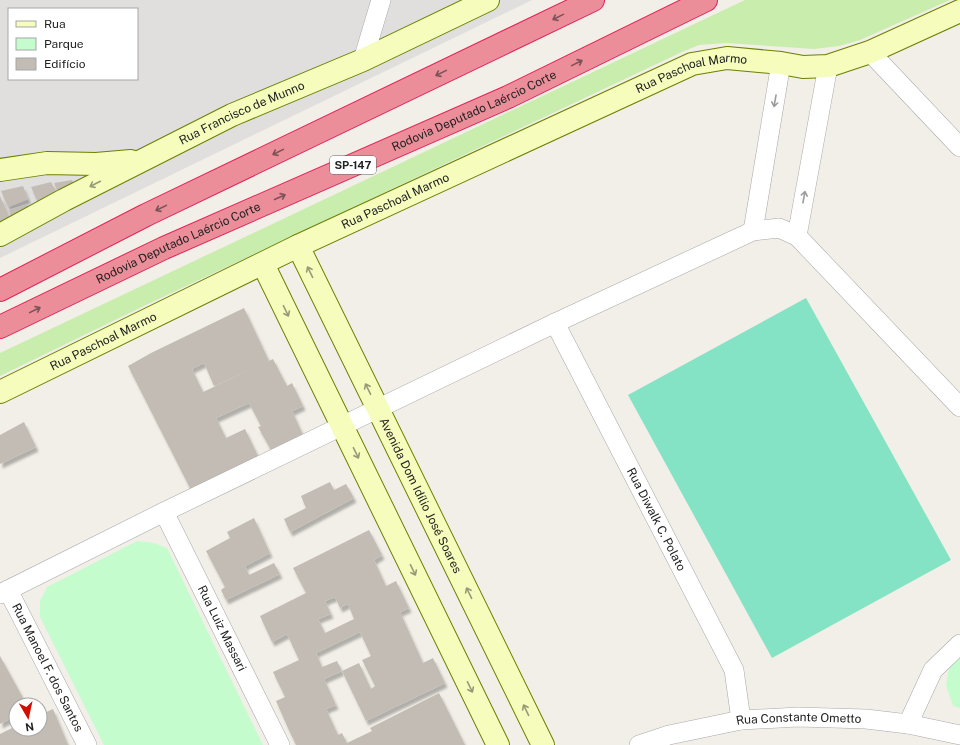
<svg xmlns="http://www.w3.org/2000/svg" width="960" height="745" font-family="'Public Sans',sans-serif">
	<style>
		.residential { fill: #e0dfde; fill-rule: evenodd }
		.grass { fill: #c9edad }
		.park { fill: #c5fccd }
		.pitch { fill: #84e3c4 }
		.building { fill: #c3bcb4; fill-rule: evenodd; filter: url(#shadow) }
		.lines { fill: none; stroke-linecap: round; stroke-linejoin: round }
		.street-casing { stroke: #a9a9a9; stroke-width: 20 }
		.secondary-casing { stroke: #6b8100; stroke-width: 24 }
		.highway-casing { stroke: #e32258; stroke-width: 24 }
		.street { stroke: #fff; stroke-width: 19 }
		.secondary { stroke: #f5fcbc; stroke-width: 22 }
		.highway { stroke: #eb8e99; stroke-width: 22 }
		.oneway { stroke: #7c5358 }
		.oneway2 { stroke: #9c9c9c }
		.oneway3 { stroke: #969a77 }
		.labels { text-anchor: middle; stroke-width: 3.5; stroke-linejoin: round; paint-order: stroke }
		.shield { fill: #fff; stroke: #646464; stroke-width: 1 }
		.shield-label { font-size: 11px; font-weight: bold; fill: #222 }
		.street-label { font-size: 12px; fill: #222; stroke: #fff }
	</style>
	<defs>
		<filter id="shadow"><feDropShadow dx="2.5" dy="4.5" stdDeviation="1" flood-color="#0004"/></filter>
	</defs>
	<rect width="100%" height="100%" fill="#f2efe8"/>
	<path class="residential" d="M 0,0 L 532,0 L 0,258 ZM 9,9 L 137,9 L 137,79 L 9,79 Z"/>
	<path class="grass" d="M 745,0 L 950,0 L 860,40 L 839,46 L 814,49 L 726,43 L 699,45 L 682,52 L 146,305 L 0,376 L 0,353 Z"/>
	<path class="park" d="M 137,541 L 154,543 L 167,548 L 263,745 L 104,745 L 40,617 L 40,601 L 47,587 Z
		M 960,653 L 960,708 L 953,706 L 946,685 L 950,662 Z"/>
	<path class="pitch" d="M 806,298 L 951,560 L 772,658 L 628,395 Z"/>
	<path class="building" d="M 72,180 L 77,191 L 59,195 L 54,183 Z
		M 51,182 L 60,199 L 40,207 L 31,187 Z
		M 23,186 L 28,199 L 8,207 L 1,191 Z
		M 0,196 L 11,221 L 0,225 Z
		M 28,204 L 29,211 L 11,218 L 9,210 Z
		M 244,308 L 269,361 L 214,386 L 204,363 L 192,369 L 203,392 L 273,359 L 287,386 L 292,383 L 303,406 L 292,411 L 303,435 L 271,450 L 258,427 L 261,426 L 249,403 L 216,418 L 226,438 L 245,429 L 260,460 L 193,494 L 128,366 L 151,353 Z
		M 24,422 L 36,447 L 0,464 L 0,435 Z
		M 330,482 L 334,490 L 346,484 L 354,498 L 290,532 L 284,519 L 306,508 L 301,496 Z
		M 254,518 L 270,553 L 245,566 L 249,575 L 274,563 L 280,574 L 226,600 L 221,590 L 225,587 L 206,551 L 230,538 L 227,532 Z
		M 369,530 L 382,555 L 374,560 L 386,586 L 396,581 L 409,608 L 400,612 L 423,663 L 433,658 L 445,683 L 366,721 L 342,671 L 324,679 L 336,705 L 326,709 L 338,735 L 342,733 L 347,743 L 372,731 L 370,728 L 439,693 L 465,745 L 296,745 L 288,728 L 276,701 L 285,697 L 273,672 L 299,660 L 287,634 L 272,642 L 260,616 L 306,593 L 293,568 ZM 335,597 L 340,608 L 348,604 L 354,619 L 325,633 L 318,619 L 331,614 L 325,601 ZM 360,632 L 371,656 L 362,660 L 375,686 L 371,689 L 359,663 L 342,671 L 337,661 L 322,667 L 316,653 Z
		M 0,656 L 27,705 L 16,705 L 16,716 L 0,724 Z
		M 53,709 L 68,745 L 0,745 L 0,734 L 16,726 L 16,729 L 40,729 L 40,715 Z"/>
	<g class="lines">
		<defs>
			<g id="street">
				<path d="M 870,52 L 960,147"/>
				<path d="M 363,60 L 381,0"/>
				<path d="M 753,231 L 781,63"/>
				<path d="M 797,236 L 828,66"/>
				<path id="s1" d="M 555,323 L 734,670 L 741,720"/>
				<path id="s2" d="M 164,512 L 280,745"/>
				<path id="s3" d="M 8,590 L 87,745"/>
				<path d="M 0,594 L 164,512 L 555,323 L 753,231 L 779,228 L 797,236 L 960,407"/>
				<path d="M 908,724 L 933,670 L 960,644"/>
				<path id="s4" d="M 639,745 L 669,735 L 741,720 L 798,717 L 866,719 L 908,724 L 960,735"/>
			</g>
			<g id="secondary">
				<path d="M 0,170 L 47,163 L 96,164 L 131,161"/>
				<path id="s5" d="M 0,235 L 64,200 L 232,115 L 363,60 L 488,0"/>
				<path id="s6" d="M 298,246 L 543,745"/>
				<path d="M 263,264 L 498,745"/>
				<path id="s7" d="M 0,392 L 298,246 L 692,64 L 727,58 L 781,63 L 803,67 L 828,66 L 870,52 L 960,11"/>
			</g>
			<g id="highway">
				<path d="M 0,290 L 146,215 L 593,0"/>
				<path id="s8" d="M 0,327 L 164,248 L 508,97 L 706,0"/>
			</g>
		</defs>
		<use href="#street" class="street-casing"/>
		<use href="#secondary" class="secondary-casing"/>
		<use href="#highway" class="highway-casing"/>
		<use href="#street" class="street"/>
		<use href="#secondary" class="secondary"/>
		<use href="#highway" class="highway"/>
	</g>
	<defs><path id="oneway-shaft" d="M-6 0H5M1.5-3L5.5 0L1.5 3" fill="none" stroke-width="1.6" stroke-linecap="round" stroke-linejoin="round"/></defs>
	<g class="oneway">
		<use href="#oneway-shaft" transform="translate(558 17) rotate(154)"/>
		<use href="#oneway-shaft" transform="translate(577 63) rotate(-26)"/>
		<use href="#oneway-shaft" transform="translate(441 73) rotate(154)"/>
		<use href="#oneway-shaft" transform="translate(278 152) rotate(154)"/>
		<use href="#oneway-shaft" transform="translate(280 197) rotate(-24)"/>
		<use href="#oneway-shaft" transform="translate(161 208) rotate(154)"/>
		<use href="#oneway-shaft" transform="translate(35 310) rotate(-26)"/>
	</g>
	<g class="oneway2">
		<use href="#oneway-shaft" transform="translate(775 101) rotate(100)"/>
		<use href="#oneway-shaft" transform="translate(804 197) rotate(-80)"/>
	</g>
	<g class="oneway3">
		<use href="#oneway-shaft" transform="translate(95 184) rotate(153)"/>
		<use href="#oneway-shaft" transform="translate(310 272) rotate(-116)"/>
		<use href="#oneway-shaft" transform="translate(286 311) rotate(64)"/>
		<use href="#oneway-shaft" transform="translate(368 389) rotate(-116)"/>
		<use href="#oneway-shaft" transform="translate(356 453) rotate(64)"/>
		<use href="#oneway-shaft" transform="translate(413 570) rotate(64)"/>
		<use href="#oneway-shaft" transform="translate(469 593) rotate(-116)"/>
		<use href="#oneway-shaft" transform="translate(470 687) rotate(64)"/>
		<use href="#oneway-shaft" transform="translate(526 710) rotate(-116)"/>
	</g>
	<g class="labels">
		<rect class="shield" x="330" y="156" width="46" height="18" rx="3"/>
		<g class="shield-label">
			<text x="353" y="169">SP-147</text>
		</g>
		<g class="street-label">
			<text dy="4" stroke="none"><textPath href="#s7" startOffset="763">Rua Paschoal Marmo</textPath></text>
			<text dy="4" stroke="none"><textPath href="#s8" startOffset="521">Rodovia Deputado Laércio Corte</textPath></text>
			<text dy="4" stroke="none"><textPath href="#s5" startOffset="271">Rua Francisco de Munno</textPath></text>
			<text dy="4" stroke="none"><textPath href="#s7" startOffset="439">Rua Paschoal Marmo</textPath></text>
			<text dy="4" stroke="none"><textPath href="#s8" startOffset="197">Rodovia Deputado Laércio Corte</textPath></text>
			<text dy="4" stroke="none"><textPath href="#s7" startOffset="115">Rua Paschoal Marmo</textPath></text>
			<text dy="4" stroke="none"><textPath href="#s6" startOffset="278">Avenida Dom Idílio José Soares</textPath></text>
			<text dy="4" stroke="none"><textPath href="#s1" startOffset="221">Rua Diwalk C. Polato</textPath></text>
			<text dy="4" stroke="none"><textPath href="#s2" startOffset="130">Rua Luiz Massari</textPath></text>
			<text dy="4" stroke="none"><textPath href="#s3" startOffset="87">Rua Manoel F. dos Santos</textPath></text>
			<text dy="4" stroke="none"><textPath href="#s4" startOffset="163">Rua Constante Ometto</textPath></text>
		</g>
	</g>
	<rect x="8" y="8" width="130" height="72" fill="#ffffff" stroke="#a7a7a7"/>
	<rect x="16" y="21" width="20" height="6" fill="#f5fcbc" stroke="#a7a7a7"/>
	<text x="44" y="28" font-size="12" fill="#222222">Rua</text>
	<rect x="16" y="38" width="20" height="12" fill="#c5fccd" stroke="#a7a7a7"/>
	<text x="44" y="48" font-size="12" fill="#222222">Parque</text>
	<rect x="16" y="58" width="20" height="12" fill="#c3bcb4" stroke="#a7a7a7"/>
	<text x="44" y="68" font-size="12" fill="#222222">Edifício</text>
	<g transform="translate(28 717) rotate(171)"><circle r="19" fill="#ffffff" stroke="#a7a7a7"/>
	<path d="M0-3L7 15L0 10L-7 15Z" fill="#d30d00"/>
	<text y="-6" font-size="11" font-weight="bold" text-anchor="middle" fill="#222222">N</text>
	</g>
</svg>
